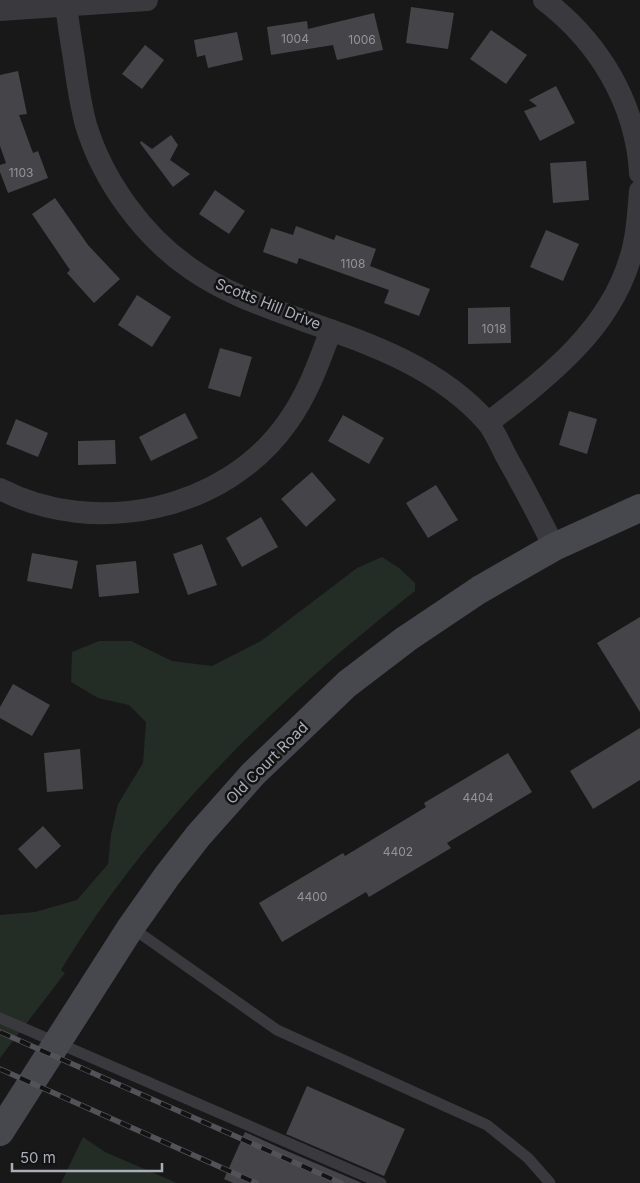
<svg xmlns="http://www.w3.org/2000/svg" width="640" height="1183" font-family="Inter,sans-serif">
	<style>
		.green { fill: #242c26 }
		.building { fill: #454549 }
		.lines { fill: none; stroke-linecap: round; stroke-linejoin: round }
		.service { stroke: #39393e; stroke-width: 11 }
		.minor { stroke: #39393e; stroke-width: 22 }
		.secondary { stroke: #47484e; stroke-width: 28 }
		.rail-casing { stroke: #525359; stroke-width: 5.5 }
		.rail { stroke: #131314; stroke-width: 4; stroke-dasharray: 11; stroke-linecap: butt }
		.labels { text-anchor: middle; stroke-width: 5; stroke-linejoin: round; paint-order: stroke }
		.number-label { font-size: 12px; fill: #92939c }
		.street-label { font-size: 15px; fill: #abadb8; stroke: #131314 }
	</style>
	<rect width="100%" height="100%" fill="#181819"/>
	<path class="green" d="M 382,557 L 399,568 L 415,583 L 415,591 C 279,698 151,821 61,970 L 65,973 L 0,1058 L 0,915 L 35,912 L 77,900 L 108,864 L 111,834 L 118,804 L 143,763 L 146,722 L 129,705 L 98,698 L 71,682 L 72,652 L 99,641 L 131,641 L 172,661 L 212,666 L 261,641 L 357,568 Z
		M 83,1137 L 105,1152 L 177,1183 L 61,1183 Z"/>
	<path class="building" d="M 411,7 L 454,13 L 448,49 L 406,43 Z
		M 374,13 L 383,50 L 337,60 L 333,45 L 271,55 L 267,27 L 307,21 L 308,29 Z
		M 491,30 L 527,55 L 506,84 L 470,59 Z
		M 237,32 L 243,60 L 208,68 L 205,55 L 197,57 L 194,40 Z
		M 145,45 L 164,60 L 142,89 L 122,74 Z
		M 18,71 L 27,114 L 19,115 L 33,153 L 38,151 L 48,178 L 8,193 L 0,172 L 0,165 L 6,163 L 0,146 L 0,75 Z
		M 556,86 L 575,123 L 540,141 L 524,111 L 537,106 L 529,100 Z
		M 171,135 L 178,145 L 170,160 L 190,174 L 173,187 L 140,143 L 141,141 L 152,149 Z
		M 586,161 L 589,200 L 553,203 L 550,163 Z
		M 215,190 L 245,211 L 229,234 L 199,214 Z
		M 55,198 L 88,245 L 120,279 L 94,303 L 67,273 L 70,270 L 32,214 Z
		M 296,226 L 334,240 L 336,235 L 376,249 L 370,266 L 430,289 L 419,316 L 384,303 L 389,290 L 299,258 L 297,264 L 263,252 L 271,228 L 293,235 Z
		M 546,230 L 579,244 L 563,281 L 530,267 Z
		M 137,295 L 171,317 L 152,347 L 118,325 Z
		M 510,307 L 511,343 L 468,344 L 468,308 Z
		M 220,348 L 252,357 L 240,397 L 208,388 Z
		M 569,411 L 597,419 L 587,454 L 559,445 Z
		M 185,413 L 198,438 L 151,461 L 139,437 Z
		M 343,415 L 384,438 L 369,464 L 328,441 Z
		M 16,419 L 48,433 L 38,457 L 6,444 Z
		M 115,440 L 116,464 L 78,465 L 78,441 Z
		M 312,472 L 336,500 L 306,527 L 281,499 Z
		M 436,485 L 458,520 L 428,538 L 406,503 Z
		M 261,517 L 278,547 L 242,567 L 226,538 Z
		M 202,544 L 217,585 L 188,595 L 173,554 Z
		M 32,553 L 78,561 L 72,589 L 27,581 Z
		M 136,561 L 139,593 L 99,597 L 96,565 Z
		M 640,617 L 640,712 L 597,643 Z
		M 13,684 L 50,705 L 32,736 L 0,718 L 0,707 Z
		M 640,728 L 640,780 L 593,809 L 570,771 Z
		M 80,749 L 83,789 L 47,792 L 44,753 Z
		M 508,753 L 532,792 L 447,843 L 451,848 L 369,897 L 366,892 L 282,942 L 259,903 L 343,853 L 345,856 L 426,807 L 424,803 Z
		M 43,826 L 61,846 L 36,869 L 18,849 Z
		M 307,1086 L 405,1129 L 384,1176 L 286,1134 Z
		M 245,1132 L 280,1148 L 362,1183 L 233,1183 L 224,1179 Z"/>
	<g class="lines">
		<path class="service" d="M 131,927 L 277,1030 L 487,1125 L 528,1158 L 550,1183
			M 0,1018 L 381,1183"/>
		<path class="minor" d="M 66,0 C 67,19 71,40 74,59 C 77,81 80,103 86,125 C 103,181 143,236 191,269 C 225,293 264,306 302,320 C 368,343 439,367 487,422 C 495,431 500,445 506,456 C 523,486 539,516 554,547
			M 544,0 C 599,42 636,103 640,173
			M 0,10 L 147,0
			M 488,423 C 546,378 608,332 630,259 C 637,237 638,214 640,191
			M 0,489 C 95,538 225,511 287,423 C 308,394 319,362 331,330"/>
		<path class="secondary" d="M 0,1132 L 131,927 L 167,876 L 198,836 L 253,774 L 347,684 L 406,639 L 479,590 L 554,547 L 640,508"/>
		<defs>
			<path id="rail" d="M 0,1032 L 341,1183
				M 0,1069 L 256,1183"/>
		</defs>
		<use href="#rail" class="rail-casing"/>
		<use href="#rail" class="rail"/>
	</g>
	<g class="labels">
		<g class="number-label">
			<text x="295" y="43">1004</text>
			<text x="362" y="44">1006</text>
			<text x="21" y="177">1103</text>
			<text x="353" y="268">1108</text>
			<text x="494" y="333">1018</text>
			<text x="478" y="802">4404</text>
			<text x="398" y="856">4402</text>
			<text x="312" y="901">4400</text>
		</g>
		<g class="street-label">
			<text transform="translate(268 304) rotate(22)" y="5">Scotts Hill Drive</text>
			<text transform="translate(267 763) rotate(-45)" y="5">Old Court Road</text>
		</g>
	</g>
	<path d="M12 1163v8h150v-8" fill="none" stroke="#abadb8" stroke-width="2.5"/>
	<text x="20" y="1163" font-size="15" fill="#abadb8" stroke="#131314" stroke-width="4" paint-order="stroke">50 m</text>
</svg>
